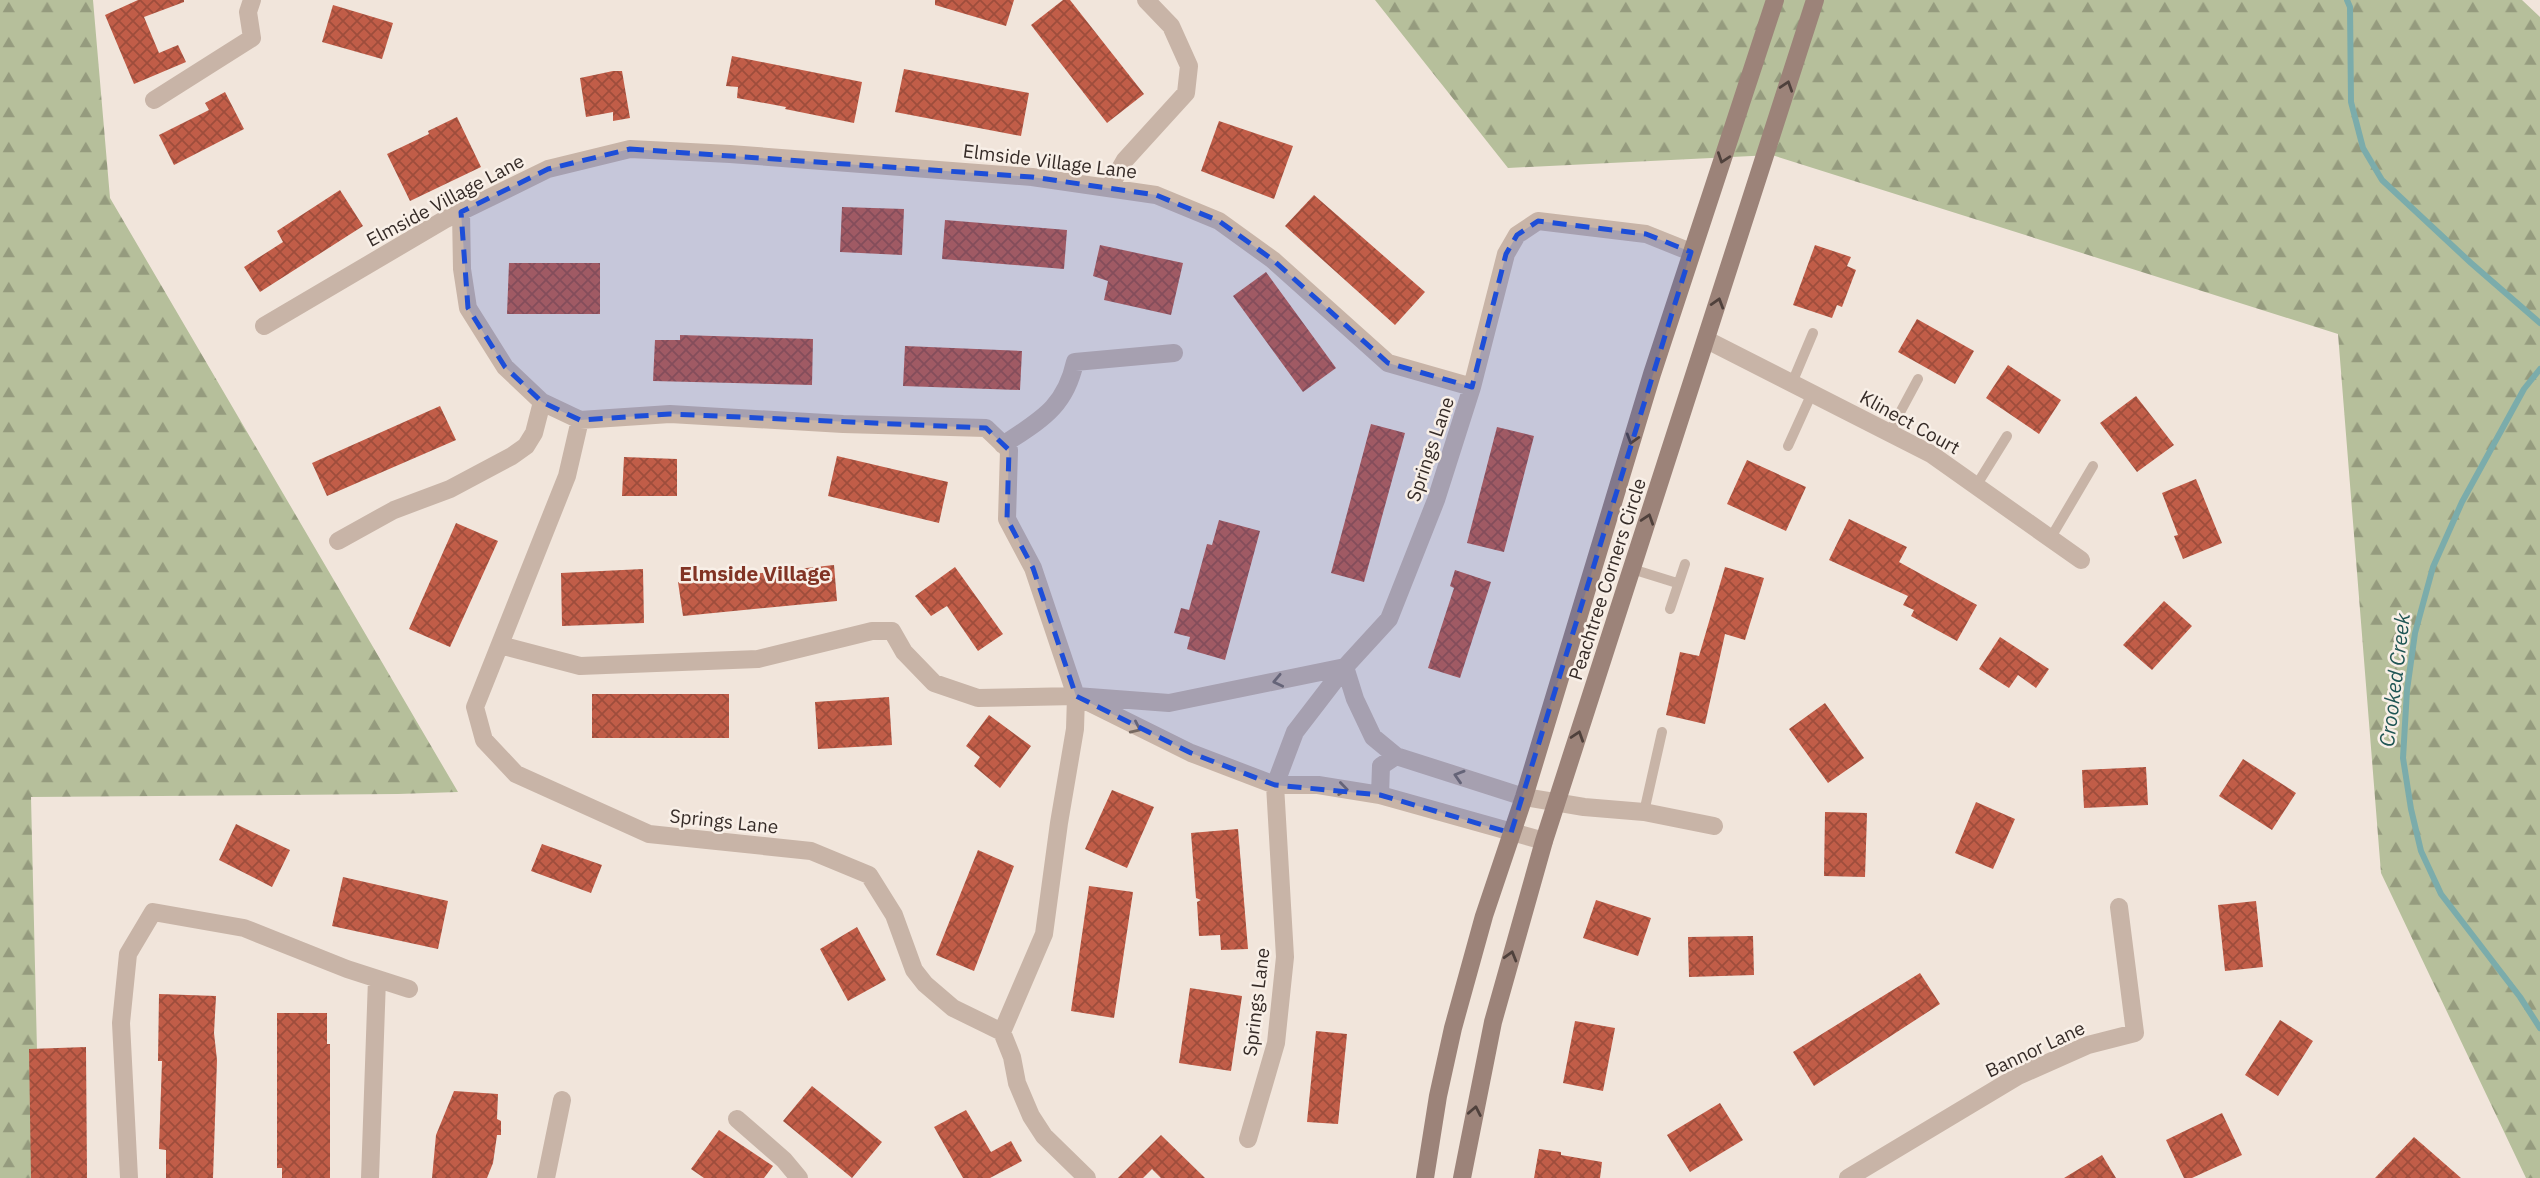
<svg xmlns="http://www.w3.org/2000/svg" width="2540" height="1178" font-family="'IBM Plex Sans',sans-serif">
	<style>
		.forest { fill: url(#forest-firs) }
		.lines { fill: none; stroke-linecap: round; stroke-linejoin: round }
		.stream { stroke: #7bacab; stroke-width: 6 }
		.building { fill: url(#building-cross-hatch) }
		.lane { stroke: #c8b4a7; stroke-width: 10 }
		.street { stroke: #c8b4a7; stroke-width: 18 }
		.secondary { stroke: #9c8379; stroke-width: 18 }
		.oneway { stroke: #4f413c }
		.oneway2 { stroke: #776961 }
		.marked { fill: #1d4ed8; fill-opacity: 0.2; stroke: #1d4ed8; stroke-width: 5; stroke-dasharray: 14 9; stroke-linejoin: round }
		.labels { text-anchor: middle; stroke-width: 5; stroke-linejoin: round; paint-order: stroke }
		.street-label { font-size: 19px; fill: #352b27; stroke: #f8efe7 }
		.neighbourhood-label { font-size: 21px; font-weight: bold; fill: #813324; stroke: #f8efe7 }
		.water-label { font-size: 21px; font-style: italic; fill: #1f5554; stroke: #f8efe7 }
	</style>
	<defs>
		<pattern id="forest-firs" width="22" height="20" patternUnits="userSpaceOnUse" patternTransform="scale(1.75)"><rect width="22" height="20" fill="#b6bf9b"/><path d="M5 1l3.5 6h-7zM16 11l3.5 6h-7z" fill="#959b7e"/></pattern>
		<pattern id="building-cross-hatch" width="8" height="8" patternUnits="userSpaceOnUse" patternTransform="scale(1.75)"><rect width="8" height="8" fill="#c15d48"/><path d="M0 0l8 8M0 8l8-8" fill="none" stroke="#9e4d3c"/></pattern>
	</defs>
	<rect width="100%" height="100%" fill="#f1e5db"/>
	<path class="forest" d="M 0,0 L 93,0 L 110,198 L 458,792 L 398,794 L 31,797 L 40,1178 L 0,1178 Z
		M 1375,0 L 2522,0 L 2540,17 L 2540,1178 L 2526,1178 L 2381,873 L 2338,334 L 1772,155 L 1508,168 Z"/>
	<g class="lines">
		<path class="stream" d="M 2347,0 L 2350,7 L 2351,102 L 2363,148 L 2382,180 L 2471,263 L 2540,323
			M 2540,369 L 2524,389 L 2462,502 L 2433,567 L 2415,633 L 2407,690 L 2403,758 L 2411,809 L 2421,851 L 2441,894 L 2520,997 L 2540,1028"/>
	</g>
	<path class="building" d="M 138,0 L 184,0 L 184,2 L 144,17 L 159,53 L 178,45 L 186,62 L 134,84 L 105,15 Z
		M 935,0 L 1014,0 L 1006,26 L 935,5 Z
		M 1063,0 L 1070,0 L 1144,94 L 1107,123 L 1031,25 Z
		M 333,5 L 393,23 L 382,59 L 322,42 Z
		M 732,56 L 862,82 L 854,123 L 785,109 L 786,107 L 737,98 L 738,87 L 726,86 Z
		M 904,69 L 1029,93 L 1021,136 L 895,112 Z
		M 613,71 L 622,71 L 630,118 L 613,121 L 613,112 L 586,117 L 580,78 Z
		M 225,92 L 244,129 L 174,165 L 159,135 L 209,110 L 205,103 Z
		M 457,117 L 481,167 L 410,201 L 387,154 L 429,134 L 428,131 Z
		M 1219,121 L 1293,146 L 1274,199 L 1201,171 Z
		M 340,190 L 363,226 L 260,292 L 244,267 L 283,242 L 277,231 Z
		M 1314,195 L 1425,292 L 1395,325 L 1285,226 Z
		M 842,207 L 904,209 L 902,255 L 840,252 Z
		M 945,220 L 1067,230 L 1064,269 L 942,259 Z
		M 1100,245 L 1183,263 L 1171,315 L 1104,300 L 1108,281 L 1093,276 Z
		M 1815,245 L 1851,257 L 1847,266 L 1856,270 L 1842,307 L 1837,305 L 1832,318 L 1793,305 Z
		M 509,263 L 600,263 L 600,314 L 507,314 Z
		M 1266,272 L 1336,368 L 1303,392 L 1233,296 Z
		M 1917,319 L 1974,351 L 1955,384 L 1898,352 Z
		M 680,335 L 813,339 L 812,385 L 653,381 L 655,340 L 680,340 Z
		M 905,346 L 1022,351 L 1020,390 L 903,386 Z
		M 2008,365 L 2061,400 L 2039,434 L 1986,398 Z
		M 2136,396 L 2174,445 L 2137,472 L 2100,423 Z
		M 440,406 L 456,440 L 327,496 L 312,463 Z
		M 1371,424 L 1405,433 L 1364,582 L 1331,573 Z
		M 1497,427 L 1534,436 L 1504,552 L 1467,543 Z
		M 837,456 L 948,482 L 939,523 L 828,496 Z
		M 624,457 L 677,459 L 677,496 L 622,496 Z
		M 1747,460 L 1806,487 L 1786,531 L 1727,504 Z
		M 2196,479 L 2222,543 L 2183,559 L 2174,536 L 2178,535 L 2162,493 Z
		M 1849,519 L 1907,547 L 1899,562 L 1977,605 L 1957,641 L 1911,616 L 1914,610 L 1903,605 L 1908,596 L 1829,560 Z
		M 1219,520 L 1260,531 L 1225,660 L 1187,649 L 1190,637 L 1174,633 L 1181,608 L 1189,610 L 1207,544 L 1212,545 Z
		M 456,523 L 498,541 L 450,647 L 409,629 Z
		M 834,565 L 837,601 L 683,616 L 678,582 Z
		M 955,567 L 1003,634 L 978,651 L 947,606 L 931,616 L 915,596 Z
		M 1725,567 L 1764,578 L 1745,640 L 1725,634 L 1705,724 L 1666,715 L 1680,652 L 1699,656 Z
		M 643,569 L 644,623 L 562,626 L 561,573 Z
		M 1455,570 L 1491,582 L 1460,678 L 1428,668 L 1454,588 L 1450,586 Z
		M 2164,601 L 2192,626 L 2152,670 L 2123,645 Z
		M 2000,637 L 2049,669 L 2036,688 L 2018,675 L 2009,688 L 1979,669 Z
		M 592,694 L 729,694 L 729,738 L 592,738 Z
		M 889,697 L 892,745 L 818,749 L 815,702 Z
		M 1825,703 L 1864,758 L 1828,783 L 1789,729 Z
		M 989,715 L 1031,746 L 1000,788 L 974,766 L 980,757 L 966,746 Z
		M 2243,759 L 2296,793 L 2272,830 L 2219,796 Z
		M 2146,767 L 2148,805 L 2084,808 L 2082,770 Z
		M 1112,790 L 1154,807 L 1127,868 L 1085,849 Z
		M 1976,802 L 2015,819 L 1993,869 L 1955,853 Z
		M 1825,812 L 1867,813 L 1865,877 L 1824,876 Z
		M 236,824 L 290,850 L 272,887 L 219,860 Z
		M 1238,829 L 1248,949 L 1221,950 L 1220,935 L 1199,936 L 1197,902 L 1201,900 L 1196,898 L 1191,833 Z
		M 542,844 L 602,865 L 591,893 L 531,871 Z
		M 978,850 L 1014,866 L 974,971 L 936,955 Z
		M 343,877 L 448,901 L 438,949 L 332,926 Z
		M 1089,886 L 1133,892 L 1114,1018 L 1071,1011 Z
		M 1596,900 L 1651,918 L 1638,956 L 1583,938 Z
		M 2256,901 L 2263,967 L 2225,971 L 2218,905 Z
		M 857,927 L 886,980 L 848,1001 L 820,949 Z
		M 1753,936 L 1754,975 L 1689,977 L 1688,937 Z
		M 1920,973 L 1940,1004 L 1814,1086 L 1793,1052 Z
		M 1190,988 L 1242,996 L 1231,1071 L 1179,1063 Z
		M 159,994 L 216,996 L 214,1033 L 217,1060 L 213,1178 L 166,1178 L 166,1150 L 159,1149 L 162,1061 L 158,1061 Z
		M 277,1013 L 327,1013 L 327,1044 L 330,1044 L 330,1178 L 282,1178 L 282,1168 L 277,1168 Z
		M 2280,1020 L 2313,1041 L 2278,1096 L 2245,1075 Z
		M 1575,1021 L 1615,1028 L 1603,1091 L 1563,1083 Z
		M 1316,1031 L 1347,1034 L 1338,1124 L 1307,1122 Z
		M 86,1047 L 87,1178 L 31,1178 L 29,1049 Z
		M 812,1086 L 882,1142 L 852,1178 L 783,1121 Z
		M 454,1091 L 498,1094 L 497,1119 L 501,1121 L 501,1135 L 497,1135 L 493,1163 L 487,1178 L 432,1178 L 436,1135 Z
		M 1720,1103 L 1743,1140 L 1690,1172 L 1667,1135 Z
		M 966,1110 L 991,1152 L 1011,1141 L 1022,1161 L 990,1178 L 963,1178 L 934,1127 Z
		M 2222,1113 L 2242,1155 L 2192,1178 L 2184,1178 L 2166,1140 Z
		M 719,1130 L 773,1166 L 764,1178 L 704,1178 L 691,1169 Z
		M 1161,1135 L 1205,1178 L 1161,1178 L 1152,1169 L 1143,1178 L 1118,1178 Z
		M 2414,1137 L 2461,1178 L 2375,1178 Z
		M 1539,1149 L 1561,1152 L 1561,1155 L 1602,1162 L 1600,1178 L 1534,1178 Z
		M 2102,1155 L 2116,1178 L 2064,1178 Z"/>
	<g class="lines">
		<path class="lane" d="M 1792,383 L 1813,333
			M 1889,433 L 1918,379
			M 1788,446 L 1812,393
			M 1976,486 L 2007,436
			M 2050,539 L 2093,466
			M 1632,569 L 1677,583
			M 1670,609 L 1685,564
			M 1644,812 L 1662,732"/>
		<path class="street" d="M 154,100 L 252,38 L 248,12 L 252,0
			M 1109,188 L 1125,160 L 1186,93 L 1189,66 L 1171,26 L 1146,0
			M 461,212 L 462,269 L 468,308 L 505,367 L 542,402 L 580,420 L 670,414 L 843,424 L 986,428 L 1009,450 L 1007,519 L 1033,568 L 1076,696 L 1075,729 L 1059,823 L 1044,934 L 1002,1032
			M 264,326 L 444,220 L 548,169 L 630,149 L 730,154 L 1032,177 L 1156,195 L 1219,221 L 1273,260 L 1388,363 L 1472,387 L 1506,254 L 1517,235 L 1538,221 L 1646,234 L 1691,252
			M 1707,340 L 1931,454 L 2081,560
			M 580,420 L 567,476 L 475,707 L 484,740 L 516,774 L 649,834 L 811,851 L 869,875 L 894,915 L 914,970 L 925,984 L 953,1008 L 1002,1032 L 1012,1057 L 1017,1083 L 1031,1116 L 1044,1136 L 1087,1178
			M 1003,445 C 1040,420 1065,408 1075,362 L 1174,353
			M 338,541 L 394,510 L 450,489 L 512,456 L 526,446 L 534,433 L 542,402
			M 500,645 L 580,666 L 758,659 L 872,631 L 892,631 L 904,652 L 934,683 L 978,698 L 1076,696 L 1169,703 L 1345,667 L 1355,699 L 1373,737 L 1396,756 L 1524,797 L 1584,807 L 1644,812 L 1714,826
			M 1082,699 L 1191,753 L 1275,785 L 1318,785 L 1380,795 L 1544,841
			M 1380,795 L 1381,766 L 1396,756
			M 737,1119 L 784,1160 L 799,1178
			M 1248,1139 L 1276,1043 L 1285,957 L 1275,785 L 1295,732 L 1345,667 L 1389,619 L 1436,500 L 1472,387
			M 129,1178 L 121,1023 L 128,954 L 153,912 L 244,928 L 347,969 L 409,989
			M 370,1178 L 377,979
			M 546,1178 L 562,1100
			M 1848,1178 L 2018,1076 L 2088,1045 L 2135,1033 L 2119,907"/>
		<path class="secondary" d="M 1425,1178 L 1438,1096 L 1453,1028 L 1484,916 L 1524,797 L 1652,374 L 1775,0
			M 1462,1178 L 1493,1022 L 1544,841 L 1815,0"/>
	</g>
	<defs><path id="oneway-chevron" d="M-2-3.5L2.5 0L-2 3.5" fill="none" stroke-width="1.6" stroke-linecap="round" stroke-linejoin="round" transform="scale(1.75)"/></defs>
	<g class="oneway">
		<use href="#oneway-chevron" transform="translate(1787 86) rotate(-72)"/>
		<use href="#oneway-chevron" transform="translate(1723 158) rotate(109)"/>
		<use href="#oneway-chevron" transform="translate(1718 303) rotate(-73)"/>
		<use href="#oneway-chevron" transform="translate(1632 439) rotate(107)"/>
		<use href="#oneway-chevron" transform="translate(1648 519) rotate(-72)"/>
		<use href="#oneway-chevron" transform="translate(1578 736) rotate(-72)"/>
		<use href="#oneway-chevron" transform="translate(1511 956) rotate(-74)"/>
		<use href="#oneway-chevron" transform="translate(1475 1111) rotate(-79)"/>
	</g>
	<g class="oneway2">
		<use href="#oneway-chevron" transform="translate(1278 681) rotate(168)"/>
		<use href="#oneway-chevron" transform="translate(1136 728) rotate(25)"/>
		<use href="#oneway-chevron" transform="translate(1459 776) rotate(-163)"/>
		<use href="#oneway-chevron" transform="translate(1343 789) rotate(8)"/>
	</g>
	<path class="marked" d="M 630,149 L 1032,177 L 1156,195 L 1219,221 L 1273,260 L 1388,363 L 1472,387 L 1506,254 L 1517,235 L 1538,221 L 1646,234 L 1691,252 L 1511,833 L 1380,795 L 1275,785 L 1191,753 L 1076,696 L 1033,568 L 1007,519 L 1009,450 L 986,428 L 670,414 L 580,420 L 542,402 L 505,367 L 468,308 L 461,212 L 548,169 Z"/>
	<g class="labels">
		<g class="street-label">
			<text transform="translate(1050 161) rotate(7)" y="7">Elmside Village Lane</text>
			<text transform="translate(445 200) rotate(-28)" y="7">Elmside Village Lane</text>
			<text transform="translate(1910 422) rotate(29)" y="7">Klinect Court</text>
			<text transform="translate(1430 449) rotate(-71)" y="7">Springs Lane</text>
			<text transform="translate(1607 579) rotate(-72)" y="7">Peachtree Corners Circle</text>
			<text transform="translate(724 821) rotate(6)" y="7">Springs Lane</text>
			<text transform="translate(1256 1002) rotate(-83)" y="7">Springs Lane</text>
			<text transform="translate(2035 1049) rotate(-25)" y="7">Bannor Lane</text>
		</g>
		<g class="neighbourhood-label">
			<text x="755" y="581">Elmside Village</text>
		</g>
		<g class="water-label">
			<text transform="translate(2395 680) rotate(-83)" y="7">Crooked Creek</text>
		</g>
	</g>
</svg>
